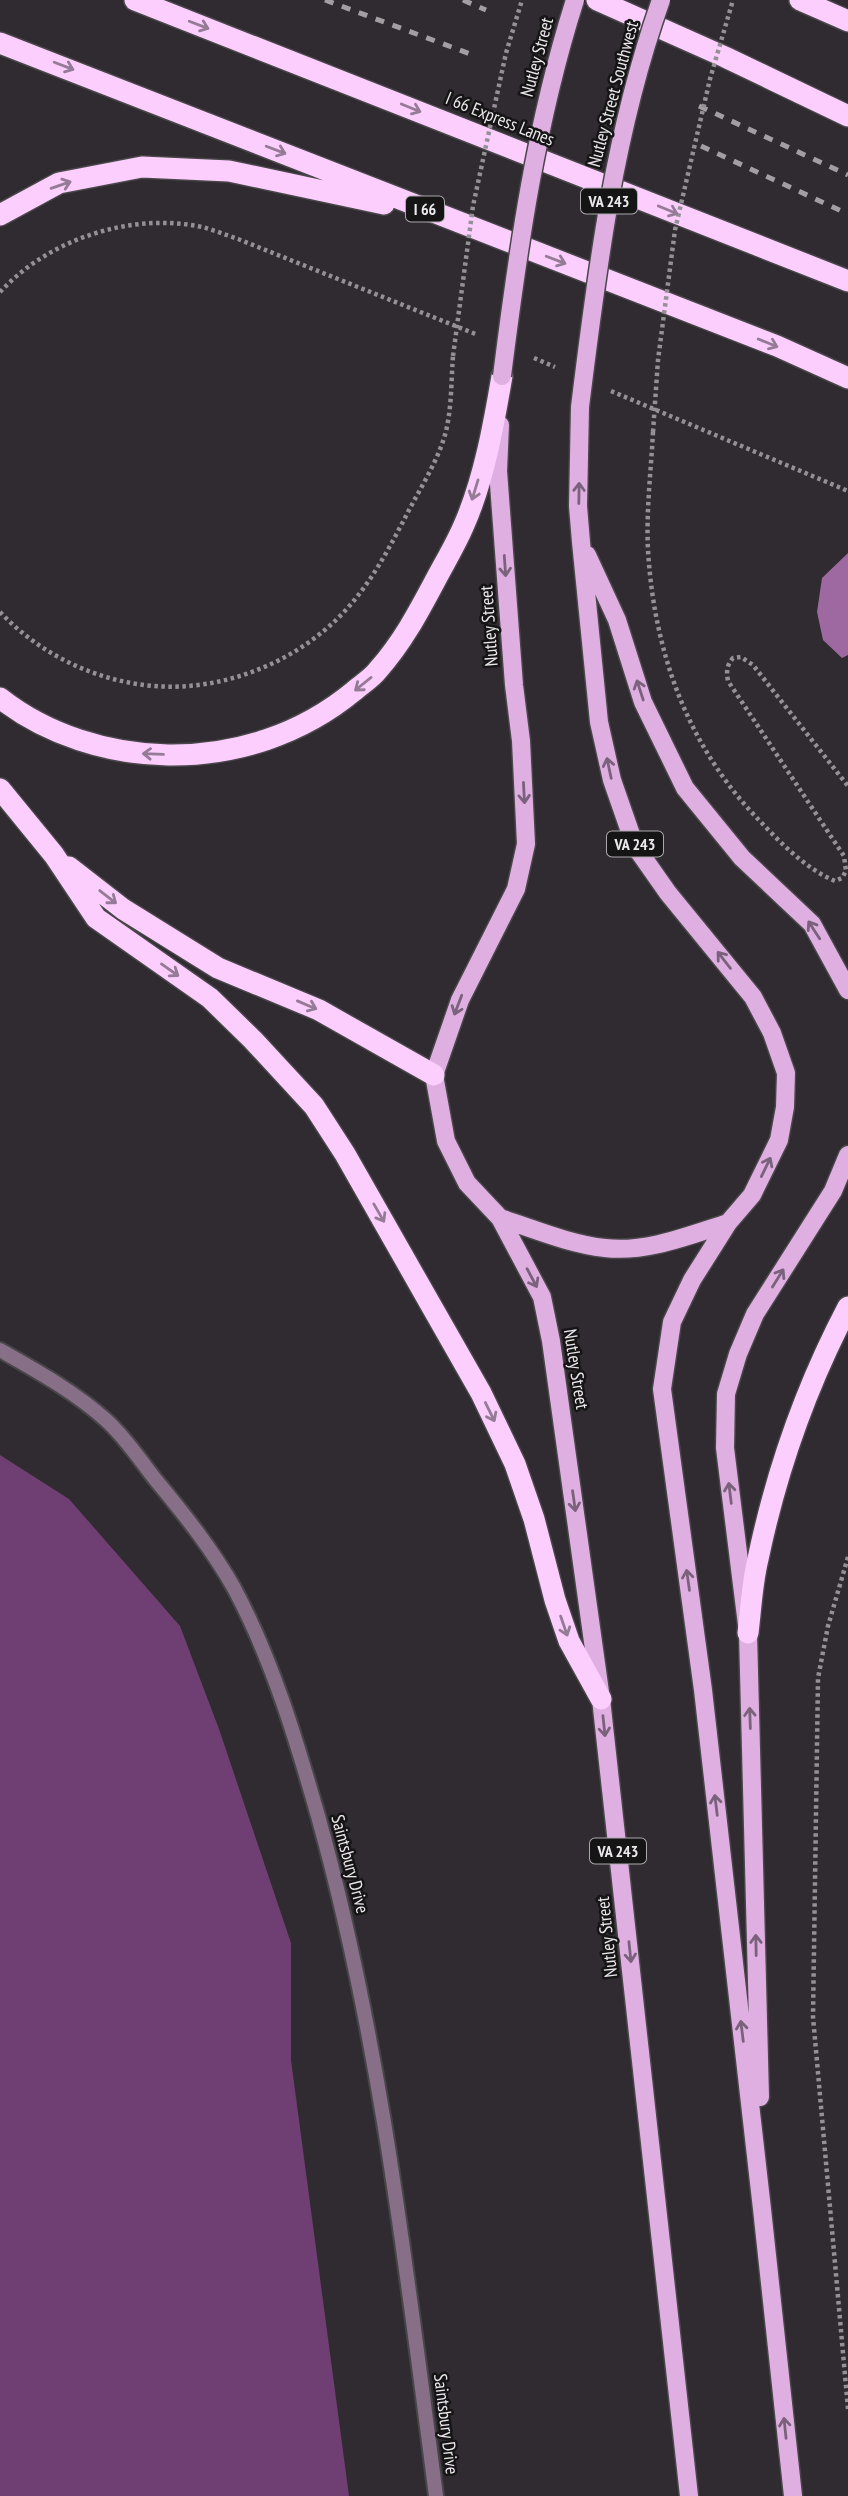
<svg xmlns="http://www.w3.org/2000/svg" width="848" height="2496" font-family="'PT Sans Narrow',sans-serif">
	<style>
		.forest { fill: #6f3e72 }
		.water { fill: #9d69a0 }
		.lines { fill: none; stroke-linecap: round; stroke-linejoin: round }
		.tertiary-casing { stroke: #49464a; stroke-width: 18 }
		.primary-casing { stroke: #49464a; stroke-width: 21 }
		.motorway-casing { stroke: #49464a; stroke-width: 24 }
		.path { stroke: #949195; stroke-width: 4.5; stroke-dasharray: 3.5 3.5; stroke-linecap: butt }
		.tertiary { stroke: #866f87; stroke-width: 14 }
		.primary { stroke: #dfafe1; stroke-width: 18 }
		.motorway { stroke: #fccefe; stroke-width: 21 }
		.rail { stroke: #a29fa2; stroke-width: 5; stroke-dasharray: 9 9; stroke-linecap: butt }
		.primary-bridge-casing { stroke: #49464a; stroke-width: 21; stroke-linecap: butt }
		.path-bridge { stroke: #949195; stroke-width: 4.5; stroke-dasharray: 3.5 3.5; stroke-linecap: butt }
		.primary-bridge { stroke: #dfafe1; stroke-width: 18 }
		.oneway { stroke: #947b96 }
		.oneway2 { stroke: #7a627c }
		.labels { text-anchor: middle; stroke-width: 5; stroke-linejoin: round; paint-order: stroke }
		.shield { fill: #161516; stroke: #aca9ac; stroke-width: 2 }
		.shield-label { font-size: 16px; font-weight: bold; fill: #ece9ec }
		.street-label { font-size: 18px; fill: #ece9ec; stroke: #161516 }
	</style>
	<rect width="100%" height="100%" fill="#2f2b30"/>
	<path class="forest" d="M 0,1455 L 69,1499 L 180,1626 L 219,1729 L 291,1943 L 291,2060 L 349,2496 L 0,2496 Z"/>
	<path class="water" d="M 848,553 L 848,655 L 842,658 L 823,640 L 817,612 L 822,578 Z"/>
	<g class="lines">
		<defs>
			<path id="tertiary" d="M 0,1350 C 37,1371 75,1392 106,1420 C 125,1437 140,1460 155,1479 C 184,1514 212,1549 234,1588 C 272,1659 296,1739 318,1816 C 380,2037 406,2268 436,2496"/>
			<path id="primary" d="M 580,407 L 578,506 L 581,542 L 599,722 L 612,780 L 635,846 L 668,893 L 753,997 L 772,1033 L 786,1073 L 785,1107 L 779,1140 L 752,1195 L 728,1223 L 692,1280 L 672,1322 L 662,1389 L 703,1690 L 762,2209 L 793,2496
				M 500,425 L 498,471 L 514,685 L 521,741 L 526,844 L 516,889 L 460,1000 L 434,1075 L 446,1141 L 467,1183 L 500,1218 L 542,1297 L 551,1341 L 601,1699 L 689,2496
				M 587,555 L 617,620 L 643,702 L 685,788 L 742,858 L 812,924 L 848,990
				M 500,1218 C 534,1229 569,1244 605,1248 C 646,1253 690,1235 728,1223
				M 760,2097 L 748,1633 L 725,1448 L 726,1394 L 738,1354 L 755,1314 L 833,1191 L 848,1155"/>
			<path id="motorway" d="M 135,0 L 848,281
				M 597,0 L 725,57 L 848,116
				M 800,0 L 848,21
				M 0,43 L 777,346 L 848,378
				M 0,215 L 59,183 L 142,167 L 229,171 L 384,204
				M 0,698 C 47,735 109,754 168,755 C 236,756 302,734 354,691 C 362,684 372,678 378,670 C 402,643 418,613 435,581 C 445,562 456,544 464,525 C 484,480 494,423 502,376
				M 0,789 L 54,855 L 96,918 L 210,998 L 253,1040 L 314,1106 L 345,1154 L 432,1307 L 481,1393 L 515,1464 L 534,1519 L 555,1600 L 569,1641 L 601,1699
				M 69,867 L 123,909 L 218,968 L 319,1010 L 434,1075
				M 748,1633 C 751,1609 752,1583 758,1559 C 776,1473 807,1385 848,1307"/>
		</defs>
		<use href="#tertiary" class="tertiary-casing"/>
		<use href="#primary" class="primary-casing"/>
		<use href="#motorway" class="motorway-casing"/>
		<path class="path" d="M 0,292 C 49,239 131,212 202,227 C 214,230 226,235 238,239 L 478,335
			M 534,358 L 555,367
			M 611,391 L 848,491
			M 653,432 C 651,471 646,511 648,550 C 654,650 686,743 756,817 C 779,841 804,868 835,881 L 842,878 L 846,871 L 844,856 L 728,681 C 726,671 727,665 733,658 L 741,657 L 753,665 L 848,786
			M 0,612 C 38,652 89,678 144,685 C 222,695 307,660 356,598 C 377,572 393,541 408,512 C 421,487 437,462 445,435 C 452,409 451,382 453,356
			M 848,1557 L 828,1626 L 818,1678 L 813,2017 L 848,2409"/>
		<use href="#tertiary" class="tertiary"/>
		<use href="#primary" class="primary"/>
		<use href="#motorway" class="motorway"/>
		<path class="rail" d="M 325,0 L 473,55
			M 463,0 L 486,10
			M 699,106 L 848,175
			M 701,146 L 848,214"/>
		<defs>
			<path id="primary-bridge" d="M 502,376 C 518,249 536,122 575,0
				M 580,407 C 597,269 614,132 661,0"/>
		</defs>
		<use href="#primary-bridge" class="primary-bridge-casing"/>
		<path class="path-bridge" d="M 453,356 L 473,206 L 506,53 L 522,0
			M 653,432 L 658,360 L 675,230 L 710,79 L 733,0"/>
		<use href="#primary-bridge" class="primary-bridge"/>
	</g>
	<defs><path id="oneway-shaft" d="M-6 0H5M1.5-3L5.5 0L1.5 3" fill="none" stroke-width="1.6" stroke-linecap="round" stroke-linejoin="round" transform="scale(1.75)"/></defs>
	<g class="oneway">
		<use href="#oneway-shaft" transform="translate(199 25) rotate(21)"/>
		<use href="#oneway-shaft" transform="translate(64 66) rotate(21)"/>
		<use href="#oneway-shaft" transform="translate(411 108) rotate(22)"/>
		<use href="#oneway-shaft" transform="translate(276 150) rotate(21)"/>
		<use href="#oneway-shaft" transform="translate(61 185) rotate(-19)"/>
		<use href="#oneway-shaft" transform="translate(668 210) rotate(22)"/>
		<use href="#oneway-shaft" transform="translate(556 260) rotate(21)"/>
		<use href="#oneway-shaft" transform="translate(768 343) rotate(22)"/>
		<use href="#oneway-shaft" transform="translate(475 490) rotate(107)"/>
		<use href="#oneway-shaft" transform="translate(363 684) rotate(141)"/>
		<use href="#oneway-shaft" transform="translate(153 754) rotate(-178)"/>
		<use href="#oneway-shaft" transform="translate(108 897) rotate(38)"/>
		<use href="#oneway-shaft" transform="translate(170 970) rotate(35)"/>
		<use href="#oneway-shaft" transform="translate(307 1005) rotate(23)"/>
		<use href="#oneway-shaft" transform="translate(379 1213) rotate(60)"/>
		<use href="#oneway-shaft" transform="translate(490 1412) rotate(64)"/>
		<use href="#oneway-shaft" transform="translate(564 1626) rotate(71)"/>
	</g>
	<g class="oneway2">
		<use href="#oneway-shaft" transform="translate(579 493) rotate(-89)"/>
		<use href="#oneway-shaft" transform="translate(505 566) rotate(86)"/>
		<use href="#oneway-shaft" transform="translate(640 690) rotate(-108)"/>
		<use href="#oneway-shaft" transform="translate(609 768) rotate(-102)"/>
		<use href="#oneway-shaft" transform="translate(524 793) rotate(87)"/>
		<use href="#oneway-shaft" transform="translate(814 930) rotate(-123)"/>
		<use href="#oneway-shaft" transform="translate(724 960) rotate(-128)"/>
		<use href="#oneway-shaft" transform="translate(458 1005) rotate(111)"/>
		<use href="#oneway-shaft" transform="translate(766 1167) rotate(-64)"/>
		<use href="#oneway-shaft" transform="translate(532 1278) rotate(62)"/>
		<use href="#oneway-shaft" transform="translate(778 1278) rotate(-58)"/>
		<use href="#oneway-shaft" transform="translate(730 1493) rotate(-97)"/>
		<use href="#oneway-shaft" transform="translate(574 1501) rotate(82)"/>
		<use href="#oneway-shaft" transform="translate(688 1580) rotate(-98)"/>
		<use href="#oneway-shaft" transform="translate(750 1718) rotate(-92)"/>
		<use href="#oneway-shaft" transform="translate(604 1726) rotate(84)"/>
		<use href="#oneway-shaft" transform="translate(716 1805) rotate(-97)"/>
		<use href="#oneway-shaft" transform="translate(756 1945) rotate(-91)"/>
		<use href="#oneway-shaft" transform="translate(630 1952) rotate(84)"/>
		<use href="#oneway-shaft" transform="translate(742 2031) rotate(-97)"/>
		<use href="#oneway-shaft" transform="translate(785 2428) rotate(-96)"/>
	</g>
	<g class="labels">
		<g class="shield">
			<rect x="581" y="188.5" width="56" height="25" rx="5"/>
			<rect x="406" y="196.5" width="38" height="25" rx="5"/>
			<rect x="607" y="831.5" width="56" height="25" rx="5"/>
			<rect x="590" y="1838.5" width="56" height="25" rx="5"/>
		</g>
		<g class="shield-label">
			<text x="609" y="207">VA 243</text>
			<text x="425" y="215">I 66</text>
			<text x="635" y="850">VA 243</text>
			<text x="618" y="1857">VA 243</text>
		</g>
		<g class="street-label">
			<text transform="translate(537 57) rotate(-75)" y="6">Nutley Street</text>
			<text transform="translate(613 94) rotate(-75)" y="6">Nutley Street Southwest</text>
			<text transform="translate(500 119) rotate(22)" y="6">I 66 Express Lanes</text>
			<text transform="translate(489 626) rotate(-94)" y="6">Nutley Street</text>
			<text transform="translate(576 1369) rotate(81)" y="6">Nutley Street</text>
			<text transform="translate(350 1864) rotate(75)" y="6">Saintsbury Drive</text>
			<text transform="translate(607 1937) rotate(-96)" y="6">Nutley Street</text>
			<text transform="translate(446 2424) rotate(83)" y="6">Saintsbury Drive</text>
		</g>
	</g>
</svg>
